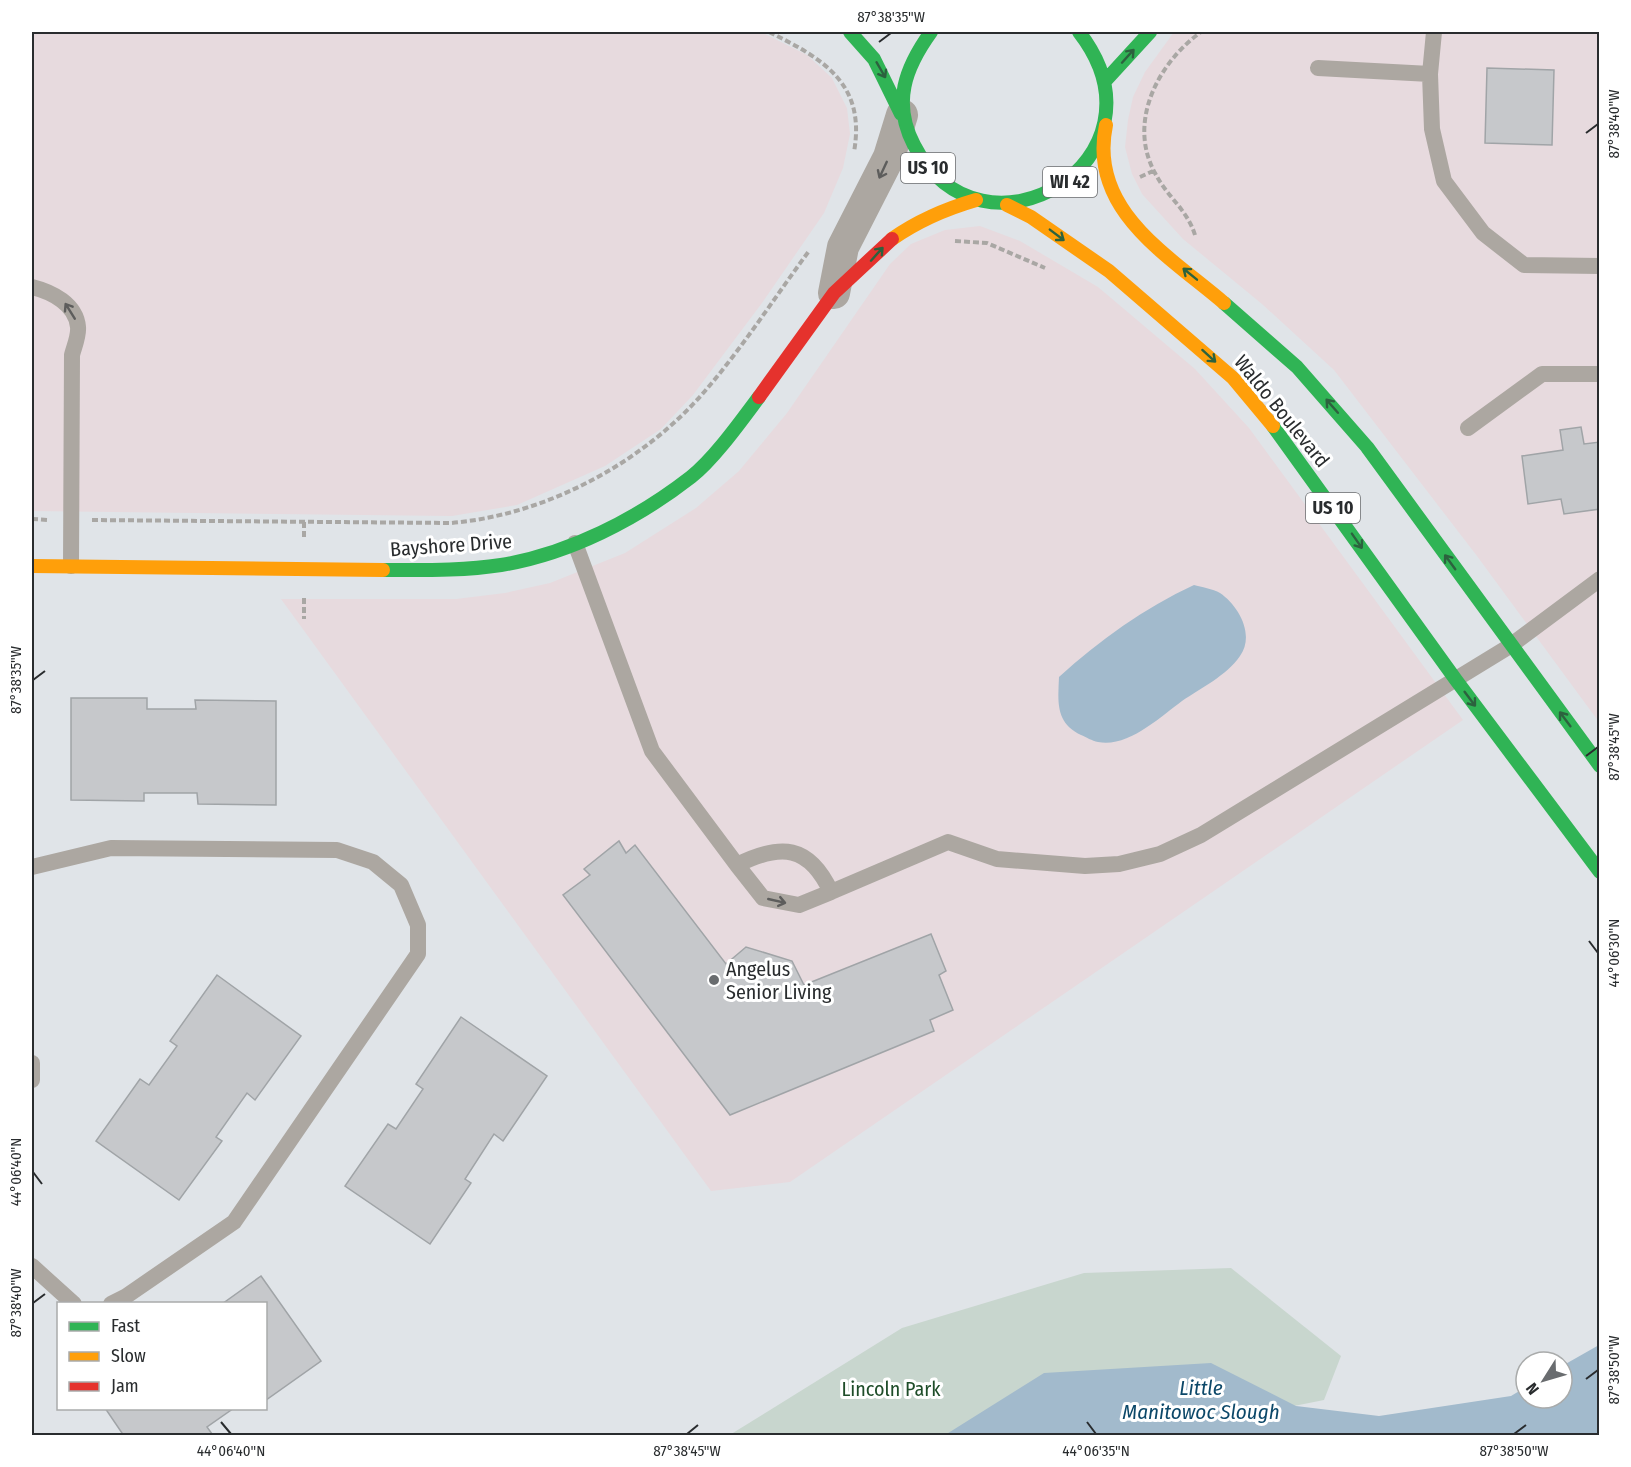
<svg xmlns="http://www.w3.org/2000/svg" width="1631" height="1467" font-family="'Fira Sans Condensed',sans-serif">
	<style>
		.commercial { fill: #e7dade }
		.green { fill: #c8d6ce }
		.water { fill: #a2bacc }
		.building { fill: #c6c8cb; stroke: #a0a4a7; stroke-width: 1.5 }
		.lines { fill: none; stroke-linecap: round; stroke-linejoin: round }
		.path { stroke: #a9a7a4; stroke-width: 4; stroke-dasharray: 6 3; stroke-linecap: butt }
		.lane { stroke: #aca7a1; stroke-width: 16 }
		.street { stroke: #aca7a1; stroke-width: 32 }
		.fast { stroke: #30b455; stroke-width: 14 }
		.slow { stroke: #ff9f0a; stroke-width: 14 }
		.jam { stroke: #e5322d; stroke-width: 14 }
		.oneway { stroke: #2c623e }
		.oneway2 { stroke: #5d5d5c }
		.ticks { fill: none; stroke: #292c2e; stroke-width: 2 }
		.poi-dot { fill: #696c6f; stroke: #fff; stroke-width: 2 }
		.labels { text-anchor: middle; stroke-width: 6; stroke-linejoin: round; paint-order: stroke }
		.shield { fill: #fff; stroke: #696b6d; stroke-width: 1.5 }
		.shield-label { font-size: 18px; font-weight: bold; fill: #292c2e }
		.street-label { font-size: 20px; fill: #292c2e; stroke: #fff }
		.poi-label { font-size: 20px; fill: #292c2e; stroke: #fff; text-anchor: start }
		.park-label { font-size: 20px; fill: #1e4d29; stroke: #fff }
		.water-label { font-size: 21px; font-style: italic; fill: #0c4869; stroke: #fff }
		.neatline { fill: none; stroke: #292c2e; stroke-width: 2 }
		.ticks-label { font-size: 15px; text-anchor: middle; fill: #292c2e }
	</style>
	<rect width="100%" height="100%" fill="#e0e4e8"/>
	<path class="commercial" d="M 32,32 L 761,32 L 807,55 L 832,78 L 847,108 L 850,134 L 843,168 L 824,213 L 762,303 L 693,395 L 661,429 L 605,466 L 517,505 L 452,516 L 32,511 Z
		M 1174,32 L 1599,32 L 1599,722 L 1477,556 L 1334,370 L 1262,304 L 1183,239 L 1142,194 L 1132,174 L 1125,147 L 1128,120 L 1133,97 L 1145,72 Z
		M 980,226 L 1020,241 L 1098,287 L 1195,369 L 1249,428 L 1463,720 L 790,1182 L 711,1191 L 281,599 L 456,599 L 505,593 L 550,583 L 625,553 L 696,508 L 739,471 L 787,413 L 890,264 L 911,244 L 945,230 Z"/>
	<path class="green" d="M 1231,1268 L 1341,1356 L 1324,1400 L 1150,1435 L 728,1436 L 902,1328 L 1084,1273 Z"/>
	<path class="water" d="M 1194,585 C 1201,587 1213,589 1220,593 C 1239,606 1255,635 1240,656 C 1226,676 1201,688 1182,701 C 1160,717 1128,748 1098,742 C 1092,741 1086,737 1081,735 C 1055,723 1058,701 1059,677 C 1100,640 1144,608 1194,585 Z
		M 1599,1345 L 1599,1435 L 945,1435 L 1044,1373 L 1211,1363 L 1296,1406 L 1379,1416 L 1511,1396 L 1526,1387 L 1526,1398 L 1562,1398 L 1562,1366 Z"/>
	<path class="building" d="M 1487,68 L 1554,70 L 1552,145 L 1485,143 Z
		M 1581,427 L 1584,444 L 1600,442 L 1600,509 L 1564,514 L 1561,499 L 1528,504 L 1522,456 L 1563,450 L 1560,430 Z
		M 71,698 L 147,698 L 147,709 L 196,709 L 195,700 L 276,701 L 276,805 L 198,804 L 197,793 L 144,793 L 144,801 L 71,800 Z
		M 619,841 L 626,853 L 635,845 L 726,964 L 746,947 L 792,961 L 804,985 L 931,934 L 946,971 L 939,975 L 953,1010 L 930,1020 L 934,1031 L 730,1115 L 563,895 L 590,875 L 584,869 Z
		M 217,975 L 301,1036 L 255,1100 L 247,1093 L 216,1137 L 222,1141 L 179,1200 L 96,1141 L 140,1079 L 149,1085 L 177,1046 L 170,1041 Z
		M 461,1017 L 547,1076 L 503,1141 L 494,1134 L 465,1179 L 471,1183 L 430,1244 L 345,1186 L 388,1124 L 396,1129 L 423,1089 L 416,1084 Z
		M 261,1276 L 321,1361 L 266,1400 L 266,1304 L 222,1304 Z
		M 105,1408 L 234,1408 L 207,1427 L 212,1434 L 210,1436 L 124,1436 Z"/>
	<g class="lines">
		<path class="path" d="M 769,32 C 824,59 866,84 854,152
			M 1140,177 L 1153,171
			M 1195,235 C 1187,209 1167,197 1155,173 C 1127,122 1158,63 1201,32
			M 955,241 L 987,243 L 1045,268
			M 32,519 L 49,520
			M 92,520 L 451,523 C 546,515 643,463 705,391 C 743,347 775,297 809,251
			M 304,537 L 304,521
			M 304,598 L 304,619"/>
		<path class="lane" d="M 1434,32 L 1430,74 L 1432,129 L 1444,181 L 1483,233 L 1524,265 L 1600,266
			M 1318,68 L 1430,74
			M 32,287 C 52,292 76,304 78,327 C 79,336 74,347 72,355 L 71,566
			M 1468,428 L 1542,374 L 1600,374
			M 575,543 L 652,751 L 737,865 C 781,843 809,845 831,892 L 948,842 L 997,859 L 1085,866 L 1119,864 L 1160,854 L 1201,835 L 1510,646 L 1600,579
			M 737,865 L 763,898 L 799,905 L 831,892
			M 32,867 L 111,848 L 337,850 L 373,862 L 401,885 L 418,925 L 418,954 L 234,1222 L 125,1297 L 111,1304
			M 32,1063 L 32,1080
			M 32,1266 L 74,1304"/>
		<path class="street" d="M 834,293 L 843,247 L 889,157 L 902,115"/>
		<path class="fast" d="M 850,32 L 874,59 L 901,114
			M 931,32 C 905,68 892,103 914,145 C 981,276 1178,160 1079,32
			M 1106,80 L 1150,32
			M 1224,303 L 1297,367 L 1367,447 L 1600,766
			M 1273,426 L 1456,680 L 1600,872
			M 383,570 C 422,570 463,571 501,565 C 569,554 637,519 691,477 C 714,459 741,421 759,397"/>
		<path class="slow" d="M 1106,125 C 1088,210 1168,255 1224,303
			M 1007,205 L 1031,217 L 1109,271 L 1233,378 L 1273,426
			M 892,239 C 919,220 945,209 976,200
			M 32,566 L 383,570"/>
		<path class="jam" d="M 759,397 L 834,293 L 892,239"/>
	</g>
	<defs><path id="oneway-shaft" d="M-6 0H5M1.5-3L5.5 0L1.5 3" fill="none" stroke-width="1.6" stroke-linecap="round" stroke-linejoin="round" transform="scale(1.5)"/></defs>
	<g class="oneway">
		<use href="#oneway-shaft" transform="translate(1128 56) rotate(-48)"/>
		<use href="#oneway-shaft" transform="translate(881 70) rotate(60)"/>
		<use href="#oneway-shaft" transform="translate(1057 235) rotate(37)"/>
		<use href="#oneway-shaft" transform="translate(877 254) rotate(-48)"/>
		<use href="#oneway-shaft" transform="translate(1190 274) rotate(-141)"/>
		<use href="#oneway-shaft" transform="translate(1209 356) rotate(42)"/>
		<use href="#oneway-shaft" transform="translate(1332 406) rotate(-131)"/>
		<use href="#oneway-shaft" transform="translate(1357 541) rotate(55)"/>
		<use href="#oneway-shaft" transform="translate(1450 562) rotate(-126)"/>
		<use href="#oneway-shaft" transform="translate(1470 699) rotate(53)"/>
		<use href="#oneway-shaft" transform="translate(1565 719) rotate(-127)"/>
	</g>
	<g class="oneway2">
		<use href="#oneway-shaft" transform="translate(883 170) rotate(115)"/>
		<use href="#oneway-shaft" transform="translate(70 311) rotate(-122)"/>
		<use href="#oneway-shaft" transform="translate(777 901) rotate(13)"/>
	</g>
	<path class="ticks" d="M 879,42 L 891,33M 1586,133 L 1598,124M 33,680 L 45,671M 1586,756 L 1598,747M 1589,941 L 1598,953M 33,1172 L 42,1184M 33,1303 L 45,1294M 1586,1379 L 1598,1370M 221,1422 L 231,1434M 1087,1422 L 1096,1434M 687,1434 L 698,1425M 1514,1434 L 1526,1425"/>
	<circle class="poi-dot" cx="714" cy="980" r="6"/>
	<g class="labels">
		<g class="shield">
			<rect x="901" y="153" width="54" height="30" rx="4.5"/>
			<rect x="1043" y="167" width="54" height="30" rx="4.5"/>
			<rect x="1306" y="493" width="54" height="30" rx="4.5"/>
		</g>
		<g class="shield-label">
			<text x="928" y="174">US 10</text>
			<text x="1070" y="188">WI 42</text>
			<text x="1333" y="514">US 10</text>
		</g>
		<g class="street-label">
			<text transform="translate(1282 411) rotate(51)" y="7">Waldo Boulevard</text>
			<text transform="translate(451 545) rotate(-4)" y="7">Bayshore Drive</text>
		</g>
		<g class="poi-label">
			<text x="726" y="976">Angelus<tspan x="726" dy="23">Senior Living</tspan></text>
		</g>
		<g class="park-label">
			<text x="891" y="1396">Lincoln Park</text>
		</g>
		<g class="water-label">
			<text x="1201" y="1395">Little<tspan x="1201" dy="24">Manitowoc Slough</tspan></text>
		</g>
	</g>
	<rect width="1631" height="1467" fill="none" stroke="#ffffff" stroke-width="66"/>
	<rect x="57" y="1302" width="210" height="108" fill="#ffffff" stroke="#a9abab" stroke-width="1.5"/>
	<rect x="69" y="1322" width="30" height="9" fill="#30b455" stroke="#a9abab" stroke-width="1.5"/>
	<text x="111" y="1332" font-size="18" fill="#292c2e">Fast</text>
	<rect x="69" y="1352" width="30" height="9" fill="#ff9f0a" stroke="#a9abab" stroke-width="1.5"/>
	<text x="111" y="1362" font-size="18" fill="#292c2e">Slow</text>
	<rect x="69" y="1382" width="30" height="9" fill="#e5322d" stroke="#a9abab" stroke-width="1.5"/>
	<text x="111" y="1392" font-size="18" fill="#292c2e">Jam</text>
	<g transform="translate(1544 1380) rotate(233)"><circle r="28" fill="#ffffff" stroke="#a9abab" stroke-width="1.5"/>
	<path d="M0-4.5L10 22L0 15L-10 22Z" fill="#696c6f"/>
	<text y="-9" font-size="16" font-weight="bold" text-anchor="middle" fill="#292c2e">N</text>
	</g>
	<rect x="33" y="33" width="1565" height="1401" class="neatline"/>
	<g class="ticks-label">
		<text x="891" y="22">87°38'35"W</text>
		<text transform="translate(1614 124) rotate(-90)" y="5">87°38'40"W</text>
		<text transform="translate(16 680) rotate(-90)" y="5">87°38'35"W</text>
		<text transform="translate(1614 747) rotate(-90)" y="5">87°38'45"W</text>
		<text transform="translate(1614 953) rotate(-90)" y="5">44°06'30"N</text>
		<text transform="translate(16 1172) rotate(-90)" y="5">44°06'40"N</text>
		<text transform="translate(16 1303) rotate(-90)" y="5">87°38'40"W</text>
		<text transform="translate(1614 1370) rotate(-90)" y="5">87°38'50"W</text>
		<text x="231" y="1456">44°06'40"N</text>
		<text x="687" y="1456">87°38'45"W</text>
		<text x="1096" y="1456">44°06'35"N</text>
		<text x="1514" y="1456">87°38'50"W</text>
	</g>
</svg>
